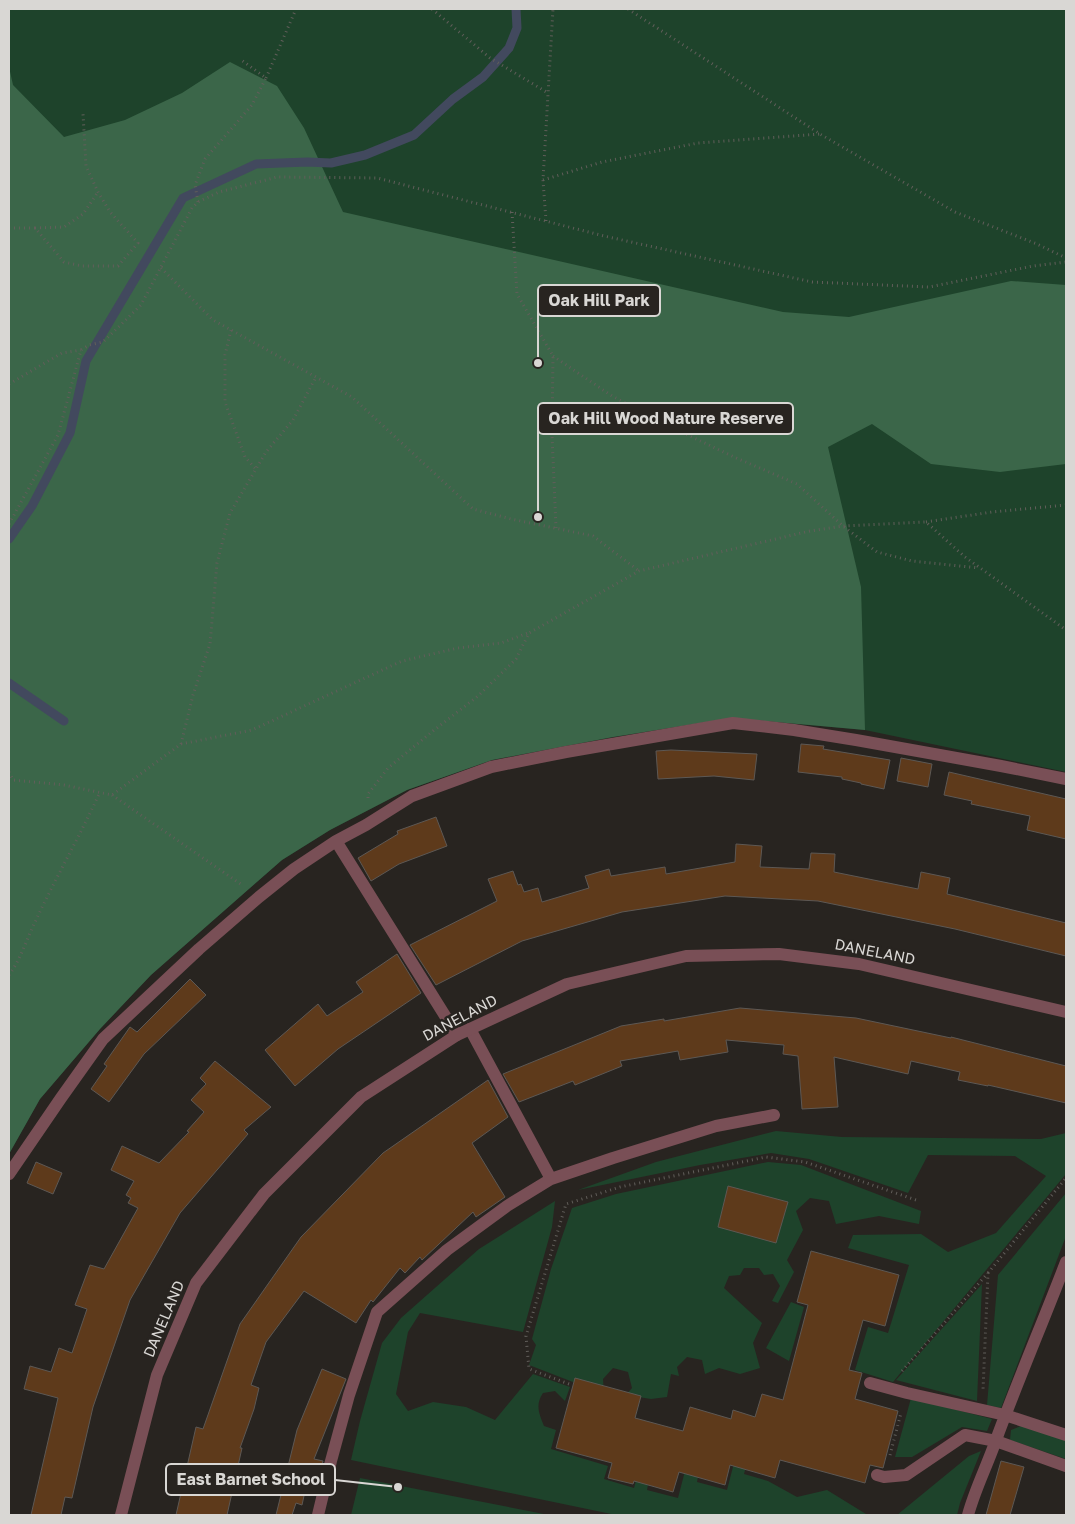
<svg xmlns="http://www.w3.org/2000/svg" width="1075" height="1524" font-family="'Golos Text',sans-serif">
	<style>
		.green { fill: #1e432b }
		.forest { fill: #3b6649 }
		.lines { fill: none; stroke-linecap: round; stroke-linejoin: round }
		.stream { stroke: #42495e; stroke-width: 9 }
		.building { fill: #5e3a1b; stroke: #5d5854 }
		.path { stroke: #615e5a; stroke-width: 3; stroke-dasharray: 1 4; stroke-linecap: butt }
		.lane { stroke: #794f56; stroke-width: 12 }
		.street { stroke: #794f56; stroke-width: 12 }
		.labels { text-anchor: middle; stroke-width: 5; stroke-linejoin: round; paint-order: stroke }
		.street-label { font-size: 15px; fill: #d9d7d4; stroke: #282420 }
		.leader { fill: none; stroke: #d9d7d4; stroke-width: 2 }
		.callout-dot { fill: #d9d7d4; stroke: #282420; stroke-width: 2 }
		.callout { fill: #282420; stroke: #d9d7d4; stroke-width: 2 }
		.callout-label { font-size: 16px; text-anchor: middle; font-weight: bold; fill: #d9d7d4 }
	</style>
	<rect width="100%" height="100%" fill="#282420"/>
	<path class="green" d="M 9,9 L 1066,9 L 1066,772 L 865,730 L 733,718 L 613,737 L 492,760 L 407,790 L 330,830 L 282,860 L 151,975 L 100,1029 L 40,1099 L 9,1154 Z
		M 776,1131 L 842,1137 L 1041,1139 L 1066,1133 L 1066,1174 L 893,1382 L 855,1370 L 868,1327 L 888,1333 L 909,1265 L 848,1248 L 853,1235 L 921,1234 L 948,1252 L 996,1233 L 1046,1176 L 1015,1156 L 928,1155 L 908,1193 L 809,1159 L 771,1153 L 700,1165 L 578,1190 L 656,1162 Z
		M 768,1162 L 801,1165 L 921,1211 L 919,1224 L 879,1216 L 836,1224 L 829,1201 L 810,1198 L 796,1211 L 803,1230 L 787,1260 L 794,1272 L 778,1303 L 772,1301 L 780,1286 L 773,1274 L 764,1275 L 759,1268 L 744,1268 L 740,1275 L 729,1276 L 724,1288 L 762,1323 L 753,1343 L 760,1368 L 740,1374 L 719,1368 L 705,1374 L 702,1360 L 687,1357 L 677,1367 L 679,1376 L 671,1374 L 667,1397 L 651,1399 L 626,1395 L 632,1388 L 628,1372 L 613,1368 L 603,1379 L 604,1394 L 529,1365 L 536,1345 L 532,1339 L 551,1269 L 572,1208 L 616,1194 Z
		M 1066,1193 L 1066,1236 L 1001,1408 L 987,1405 L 998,1275 Z
		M 555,1201 L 552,1227 L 523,1332 L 420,1313 L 408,1332 L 396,1394 L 408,1411 L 433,1402 L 466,1407 L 495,1420 L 533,1374 L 570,1387 L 565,1401 L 555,1391 L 543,1393 C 535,1405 539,1413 544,1426 L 556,1430 L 551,1449 L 608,1466 L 604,1479 L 634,1488 L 637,1477 L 649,1479 L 647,1490 L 678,1498 L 686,1467 L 699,1471 L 697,1482 L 727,1490 L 735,1459 L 747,1462 L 744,1474 L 768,1481 L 797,1497 L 827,1490 L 866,1514 L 877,1515 L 616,1515 L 351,1460 L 360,1421 L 382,1343 L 401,1318 L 479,1249 Z
		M 982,1284 L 977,1401 L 896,1380 Z
		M 791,1302 L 804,1307 L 789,1361 L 766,1348 Z
		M 911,1398 L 992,1419 L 987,1431 L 962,1427 L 912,1457 L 895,1457 Z
		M 1021,1426 L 1066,1440 L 1066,1459 L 1010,1440 L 1011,1430 Z
		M 981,1451 L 960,1503 L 957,1515 L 897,1515 L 969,1456 Z
		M 360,1478 L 549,1515 L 351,1515 Z"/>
	<path class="forest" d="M 230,62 L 277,86 L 304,128 L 343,212 L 783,312 L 849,317 L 1011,281 L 1066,285 L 1066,464 L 1000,472 L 931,464 L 872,424 L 828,447 L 861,587 L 865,730 L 732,718 L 613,737 L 492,760 L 407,790 L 330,830 L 282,860 L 151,975 L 100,1029 L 40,1099 L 9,1154 L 9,67 L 13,85 L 64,137 L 125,120 L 182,93 Z"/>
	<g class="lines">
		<path class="stream" d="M 9,539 L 32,506 L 70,433 L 86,361 L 183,198 L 256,164 L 307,162 L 331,163 L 365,155 L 414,135 L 453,99 L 483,77 L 509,48 L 517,28 L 516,9
			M 9,683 L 64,721"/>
	</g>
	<path class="building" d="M 801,744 L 824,746 L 823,749 L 890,760 L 884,789 L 861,784 L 861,783 L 842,779 L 842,777 L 798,772 Z
		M 671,750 L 757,754 L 754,780 L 714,776 L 658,779 L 656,751 Z
		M 901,758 L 932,764 L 928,787 L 897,781 Z
		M 949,772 L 1066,799 L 1066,839 L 1027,830 L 1030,816 L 971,804 L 972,801 L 944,795 Z
		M 436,817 L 447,846 L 399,864 L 371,881 L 358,858 L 398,834 L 397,831 Z
		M 736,844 L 762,846 L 760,867 L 809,869 L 811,853 L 835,854 L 834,872 L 918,889 L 921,872 L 950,878 L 947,894 L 1066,923 L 1066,956 L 955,929 L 818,901 L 725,896 L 622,912 L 522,941 L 436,985 L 410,945 L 497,901 L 488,879 L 513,871 L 518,885 L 521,884 L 524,892 L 538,888 L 542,902 L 589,888 L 585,876 L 609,869 L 611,876 L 665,867 L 666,874 L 735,862 Z
		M 397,954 L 421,993 L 338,1049 L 295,1086 L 265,1050 L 318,1004 L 327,1016 L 363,992 L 356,982 Z
		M 190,979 L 206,995 L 144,1054 L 109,1102 L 91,1089 L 107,1066 L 104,1064 L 130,1027 L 137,1032 Z
		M 740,1008 L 856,1018 L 951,1038 L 951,1037 L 1066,1066 L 1066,1103 L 988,1085 L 988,1086 L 958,1080 L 960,1072 L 911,1061 L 908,1074 L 834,1057 L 838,1107 L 802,1109 L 798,1056 L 783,1054 L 784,1045 L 726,1040 L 728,1052 L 680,1060 L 678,1051 L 620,1061 L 622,1066 L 575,1085 L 573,1081 L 519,1102 L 503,1074 L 621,1026 L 664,1019 L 664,1021 Z
		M 215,1061 L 271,1107 L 244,1130 L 248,1134 L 180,1213 L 130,1300 L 93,1407 L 72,1498 L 65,1497 L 61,1515 L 31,1515 L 58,1398 L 24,1389 L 30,1366 L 51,1372 L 59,1348 L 72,1353 L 87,1309 L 75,1305 L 90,1265 L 104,1269 L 138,1208 L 128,1203 L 131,1198 L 126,1195 L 134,1181 L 111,1170 L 122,1146 L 159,1163 L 189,1132 L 187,1131 L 204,1112 L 191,1100 L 206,1084 L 200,1078 Z
		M 488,1080 L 508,1117 L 472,1143 L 505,1197 L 476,1217 L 473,1212 L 422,1260 L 420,1257 L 405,1273 L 400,1268 L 373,1302 L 371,1300 L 356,1323 L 304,1291 L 266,1342 L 251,1385 L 259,1388 L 254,1409 L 240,1448 L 242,1448 L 227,1515 L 176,1515 L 196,1427 L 203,1429 L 240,1324 L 301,1237 L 383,1153 Z
		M 36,1162 L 62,1173 L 53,1194 L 27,1183 Z
		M 728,1186 L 788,1202 L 776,1243 L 718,1227 Z
		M 811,1251 L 899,1275 L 885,1326 L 863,1320 L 849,1370 L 862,1373 L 855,1399 L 898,1411 L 883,1468 L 870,1465 L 865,1483 L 780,1460 L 775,1478 L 730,1465 L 725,1485 L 679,1472 L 673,1492 L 634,1481 L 633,1484 L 608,1478 L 612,1463 L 556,1448 L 575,1378 L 641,1396 L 635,1418 L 683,1431 L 690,1407 L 731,1419 L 733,1410 L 755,1417 L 762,1394 L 783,1400 L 808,1305 L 797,1302 Z
		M 322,1369 L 346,1379 L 314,1459 L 323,1461 L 317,1484 L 307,1482 L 302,1505 L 296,1503 L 292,1515 L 276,1515 L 297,1430 Z
		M 1001,1461 L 1024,1467 L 1010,1515 L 986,1515 Z"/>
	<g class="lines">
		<path class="path" d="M 432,9 L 490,58 L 548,93
			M 628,9 L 820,134 L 955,212 L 1037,244 L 1066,258
			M 266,78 L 296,9
			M 543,180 L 602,162 L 698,143 L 820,134
			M 198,202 L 195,185 L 205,159 L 252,105 L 266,78 L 240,59
			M 512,212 L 517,294 L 553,356 L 552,435 L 556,528
			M 546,221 L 543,180 L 553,9
			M 9,228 L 35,228 L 64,262 L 82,266 L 118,266 L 138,243 L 110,212 L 98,192 L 86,166 L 83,114
			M 35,228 L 64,227 L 83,214 L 98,192
			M 161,268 L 213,320 L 352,397 L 473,509 L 511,519 L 593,536 L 639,571
			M 231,330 L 225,355 L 225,402 L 245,457 L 256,469
			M 553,356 L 612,396 L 671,427 L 734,457 L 797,484 L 843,526 L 877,552 L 912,561 L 979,568
			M 9,384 L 62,353 L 81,350
			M 926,522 L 992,512 L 1066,505
			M 9,524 L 58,435 L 81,350 L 89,345 L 103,342 L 141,305 L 192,208 L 198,202 L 219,192 L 277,177 L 377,178 L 604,236 L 812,282 L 929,287 L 1033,266 L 1066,262
			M 181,744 L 252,730 L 402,661 L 458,648 L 501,643 L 528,633
			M 9,772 L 13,780 L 64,785 L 112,795 L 181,744 L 193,695 L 210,644 L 217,563 L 230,513 L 266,452 L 293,420 L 316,377
			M 112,795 L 242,885
			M 368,798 L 368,794 L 388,768 L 433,731 L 478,696 L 516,659 L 529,633 L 639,571 L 810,531 L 843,526 L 926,522 L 965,557 L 1066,630
			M 9,975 C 21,959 27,938 36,920 C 56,877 80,836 100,792
			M 988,1273 L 1066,1178
			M 902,1371 L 988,1273 L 983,1390
			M 569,1384 L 529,1369 L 526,1336 L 566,1204 L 620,1187 L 766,1157 L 805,1162 L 916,1200
			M 890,1455 L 901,1413"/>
		<path class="lane" d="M 470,1029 L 551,1179
			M 457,1035 L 336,841 L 366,825 L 412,796 L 491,767 L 566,752 L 733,723 L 794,730 L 856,740 L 1001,766 L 1066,779
			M 9,1174 L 61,1098 L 103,1039 L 199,949 L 259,897 L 294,869 L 336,841
			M 870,1383 L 907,1393 L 1005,1415 L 1066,1435
			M 877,1475 L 884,1477 L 906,1475 L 965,1435 L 996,1441 L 1066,1466
			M 318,1515 L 331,1461 L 349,1395 L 377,1312 L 447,1250 L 507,1206 L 551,1179 L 613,1158 L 716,1126 L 774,1115
			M 968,1515 C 975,1489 987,1466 996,1440 C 1018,1380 1043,1322 1066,1262"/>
		<path class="street" d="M 121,1515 L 157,1375 L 196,1283 L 264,1194 L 361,1097 L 457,1035 L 567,984 L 686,956 L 779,954 L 859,964 L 1066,1012"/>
	</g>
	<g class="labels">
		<g class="street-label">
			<text transform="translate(875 952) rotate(11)" y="5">DANELAND</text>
			<text transform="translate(460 1018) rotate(-28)" y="5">DANELAND</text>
			<text transform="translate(164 1319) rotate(-67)" y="5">DANELAND</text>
		</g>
	</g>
	<path class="leader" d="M538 363L538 301M538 517L538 419M398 1487L335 1480"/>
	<g class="callout-dot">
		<circle cx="538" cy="363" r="5"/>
		<circle cx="538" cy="517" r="5"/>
		<circle cx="398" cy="1487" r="5"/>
	</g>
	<g class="callout">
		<rect x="538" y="285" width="122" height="31" rx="5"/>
		<rect x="538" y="403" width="255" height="31" rx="5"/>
		<rect x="166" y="1464" width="169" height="31" rx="5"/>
	</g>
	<g class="callout-label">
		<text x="599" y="306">Oak Hill Park</text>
		<text x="666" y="424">Oak Hill Wood Nature Reserve</text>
		<text x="251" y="1485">East Barnet School</text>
	</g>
	<rect width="1075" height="1524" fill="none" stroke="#d9d7d4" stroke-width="20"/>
</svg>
